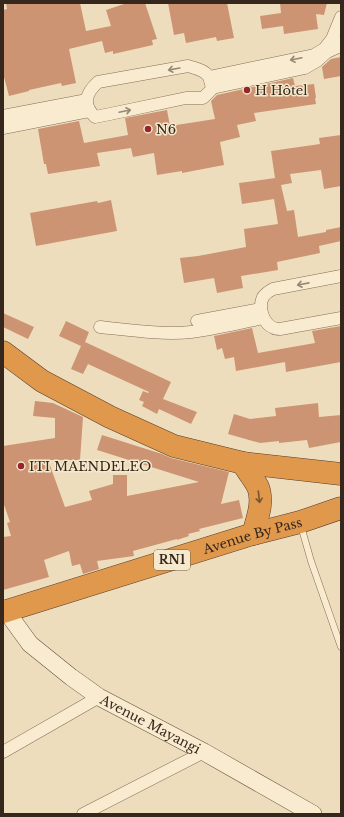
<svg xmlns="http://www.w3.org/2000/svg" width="344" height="817" font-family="'Libre Baskerville',serif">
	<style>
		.building { fill: #cc9473 }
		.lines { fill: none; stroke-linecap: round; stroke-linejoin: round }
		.lane-casing { stroke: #856e57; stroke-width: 7 }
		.street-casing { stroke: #856e57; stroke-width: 13 }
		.secondary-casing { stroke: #674f3a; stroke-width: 18 }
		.highway-casing { stroke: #533c2b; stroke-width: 23 }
		.lane { stroke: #f9ebd0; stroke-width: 6 }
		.street { stroke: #f9ebd0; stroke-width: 12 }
		.secondary { stroke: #f9ebd0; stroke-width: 17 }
		.highway { stroke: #df984c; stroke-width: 22 }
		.oneway { stroke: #978976 }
		.oneway2 { stroke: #79542f }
		.poi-dot { fill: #95262c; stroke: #f5e8cd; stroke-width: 1.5 }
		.labels { text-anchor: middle; stroke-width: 3; stroke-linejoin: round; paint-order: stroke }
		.shield { fill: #f5e8cd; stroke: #6f6150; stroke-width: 1 }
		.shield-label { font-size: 12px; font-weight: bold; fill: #35271b }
		.poi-label { font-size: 13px; fill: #35271b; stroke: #f5e8cd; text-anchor: start }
		.street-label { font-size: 13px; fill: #35271b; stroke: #f5e8cd }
	</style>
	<rect width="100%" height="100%" fill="#eeddbd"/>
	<path class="building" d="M 6,3 L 80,3 L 86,31 L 111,26 L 106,10 L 127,3 L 145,3 L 157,39 L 152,40 L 153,45 L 113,54 L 113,51 L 105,53 L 102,41 L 69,49 L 76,83 L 62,86 L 61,83 L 29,90 L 29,91 L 9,96 L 3,73 L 3,10 L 7,9 Z
		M 168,3 L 227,3 L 234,38 L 217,41 L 216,37 L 186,43 L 184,33 L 174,35 Z
		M 280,3 L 327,3 L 324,15 L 316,14 L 318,29 L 284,34 L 283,26 L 262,29 L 260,16 L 281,13 Z
		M 341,57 L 341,76 L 324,79 L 322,67 L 331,59 Z
		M 293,78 L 295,86 L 314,84 L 316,98 L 315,98 L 316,104 L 254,113 L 256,121 L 237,125 L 240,137 L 220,142 L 224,165 L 182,173 L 182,171 L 157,175 L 154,153 L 133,157 L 131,148 L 97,153 L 100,166 L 48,174 L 46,164 L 44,164 L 38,129 L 79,121 L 84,143 L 128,135 L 125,118 L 167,110 L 170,126 L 215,119 L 211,101 L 217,95 Z
		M 341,135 L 341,186 L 324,189 L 321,170 L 290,174 L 292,183 L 281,185 L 287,211 L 294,210 L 298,237 L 326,232 L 326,230 L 341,227 L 341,241 L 319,246 L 320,253 L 277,262 L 278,270 L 241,276 L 243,288 L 217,293 L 214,278 L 184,283 L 180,258 L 198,256 L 246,247 L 244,229 L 278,224 L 274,199 L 242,204 L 239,183 L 275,178 L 271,151 L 320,144 L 319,138 Z
		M 111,200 L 117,231 L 36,246 L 30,213 L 97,201 L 98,203 Z
		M 3,313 L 34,327 L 28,339 L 3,327 Z
		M 66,321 L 89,332 L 85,342 L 171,382 L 163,399 L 197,412 L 191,424 L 159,409 L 157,414 L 142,406 L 144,402 L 139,400 L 143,391 L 148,393 L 149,392 L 88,364 L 83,374 L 71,369 L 81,346 L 59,336 Z
		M 341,326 L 341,362 L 286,372 L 285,362 L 236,371 L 234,357 L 225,359 L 222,348 L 217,350 L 214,336 L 252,328 L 258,353 L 315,343 L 312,331 Z
		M 35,401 L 53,403 L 83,417 L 80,460 L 48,460 L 65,507 L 92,500 L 89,491 L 113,484 L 113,475 L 127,475 L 127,496 L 199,482 L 97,450 L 102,435 L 162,454 L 171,458 L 229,472 L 221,504 L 239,500 L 243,518 L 199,529 L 200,531 L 188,534 L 189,536 L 177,540 L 177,539 L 133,551 L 134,556 L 97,561 L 99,569 L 83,574 L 80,564 L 72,566 L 69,551 L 44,560 L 49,577 L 3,590 L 3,537 L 11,536 L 7,523 L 10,522 L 3,502 L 3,446 L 55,438 L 55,418 L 33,416 Z
		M 318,403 L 319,417 L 341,415 L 341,442 L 309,448 L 307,440 L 279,443 L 279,441 L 260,443 L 228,434 L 234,414 L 250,419 L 276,416 L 275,408 Z"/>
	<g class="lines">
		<defs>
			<path id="lane" d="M 301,526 L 311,561 L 341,647"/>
			<path id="street" d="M 209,77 L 314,55 L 324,49 L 332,39 L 341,17
				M 212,88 C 211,84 210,80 209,77 C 205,70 195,68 188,66 L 98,82 C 86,93 82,104 95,117 L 110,114 L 186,98 L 203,98 L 211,90 L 212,88 L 305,68 L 317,61 L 327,52 L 340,46 L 341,42
				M 3,116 L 87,100
				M 3,128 L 89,111
				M 341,276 L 273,289 C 269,291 266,293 263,297 C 258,307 263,324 274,328 C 274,329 279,329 280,329 L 341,318
				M 197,321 L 261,309
				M 100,327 C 129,330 162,335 191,332 C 216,329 240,323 263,318
				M 3,752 L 99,697
				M 83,814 L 204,752"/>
			<g id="secondary">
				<path id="s1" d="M 6,611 L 30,644 L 71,677 L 99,697 L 204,752 L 313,814"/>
			</g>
			<g id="highway">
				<path d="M 3,352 L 42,381 L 110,417 L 174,446 L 243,463 L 341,474"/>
				<path d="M 243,463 C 247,471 254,479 258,487 C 264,502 257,519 253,534"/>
				<path id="s2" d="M 3,612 L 253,534 L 300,522 L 341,508"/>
			</g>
		</defs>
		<use href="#lane" class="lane-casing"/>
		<use href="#street" class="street-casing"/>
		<use href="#secondary" class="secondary-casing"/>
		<use href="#highway" class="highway-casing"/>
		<use href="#lane" class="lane"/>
		<use href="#street" class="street"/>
		<use href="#secondary" class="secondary"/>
		<use href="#highway" class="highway"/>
	</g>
	<defs><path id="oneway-shaft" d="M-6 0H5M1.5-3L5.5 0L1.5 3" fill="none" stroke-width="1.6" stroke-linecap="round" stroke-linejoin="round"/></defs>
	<g class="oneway">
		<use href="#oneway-shaft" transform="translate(296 59) rotate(168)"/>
		<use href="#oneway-shaft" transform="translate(174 69) rotate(170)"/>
		<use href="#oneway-shaft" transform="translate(125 111) rotate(-12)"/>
		<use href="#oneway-shaft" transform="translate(303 284) rotate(169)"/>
	</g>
	<use class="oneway2" href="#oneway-shaft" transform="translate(259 497) rotate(83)"/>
	<g class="poi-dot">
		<circle cx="247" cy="90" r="4"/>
		<circle cx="148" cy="129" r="4"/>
		<circle cx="21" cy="466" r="4"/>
	</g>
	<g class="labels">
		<rect class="shield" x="154" y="550" width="36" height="20" rx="3"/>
		<g class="shield-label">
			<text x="172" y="564">RN1</text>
		</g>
		<g class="poi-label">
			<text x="255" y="95">H Hôtel</text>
			<text x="156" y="134">N6</text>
			<text x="29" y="471">ITI MAENDELEO</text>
		</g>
		<g class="street-label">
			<text dy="5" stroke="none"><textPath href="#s2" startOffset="261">Avenue By Pass</textPath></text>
			<text dy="5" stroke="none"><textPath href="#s1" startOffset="186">Avenue Mayangi</textPath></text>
		</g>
	</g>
	<rect width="344" height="817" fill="none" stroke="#35271b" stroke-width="8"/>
</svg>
